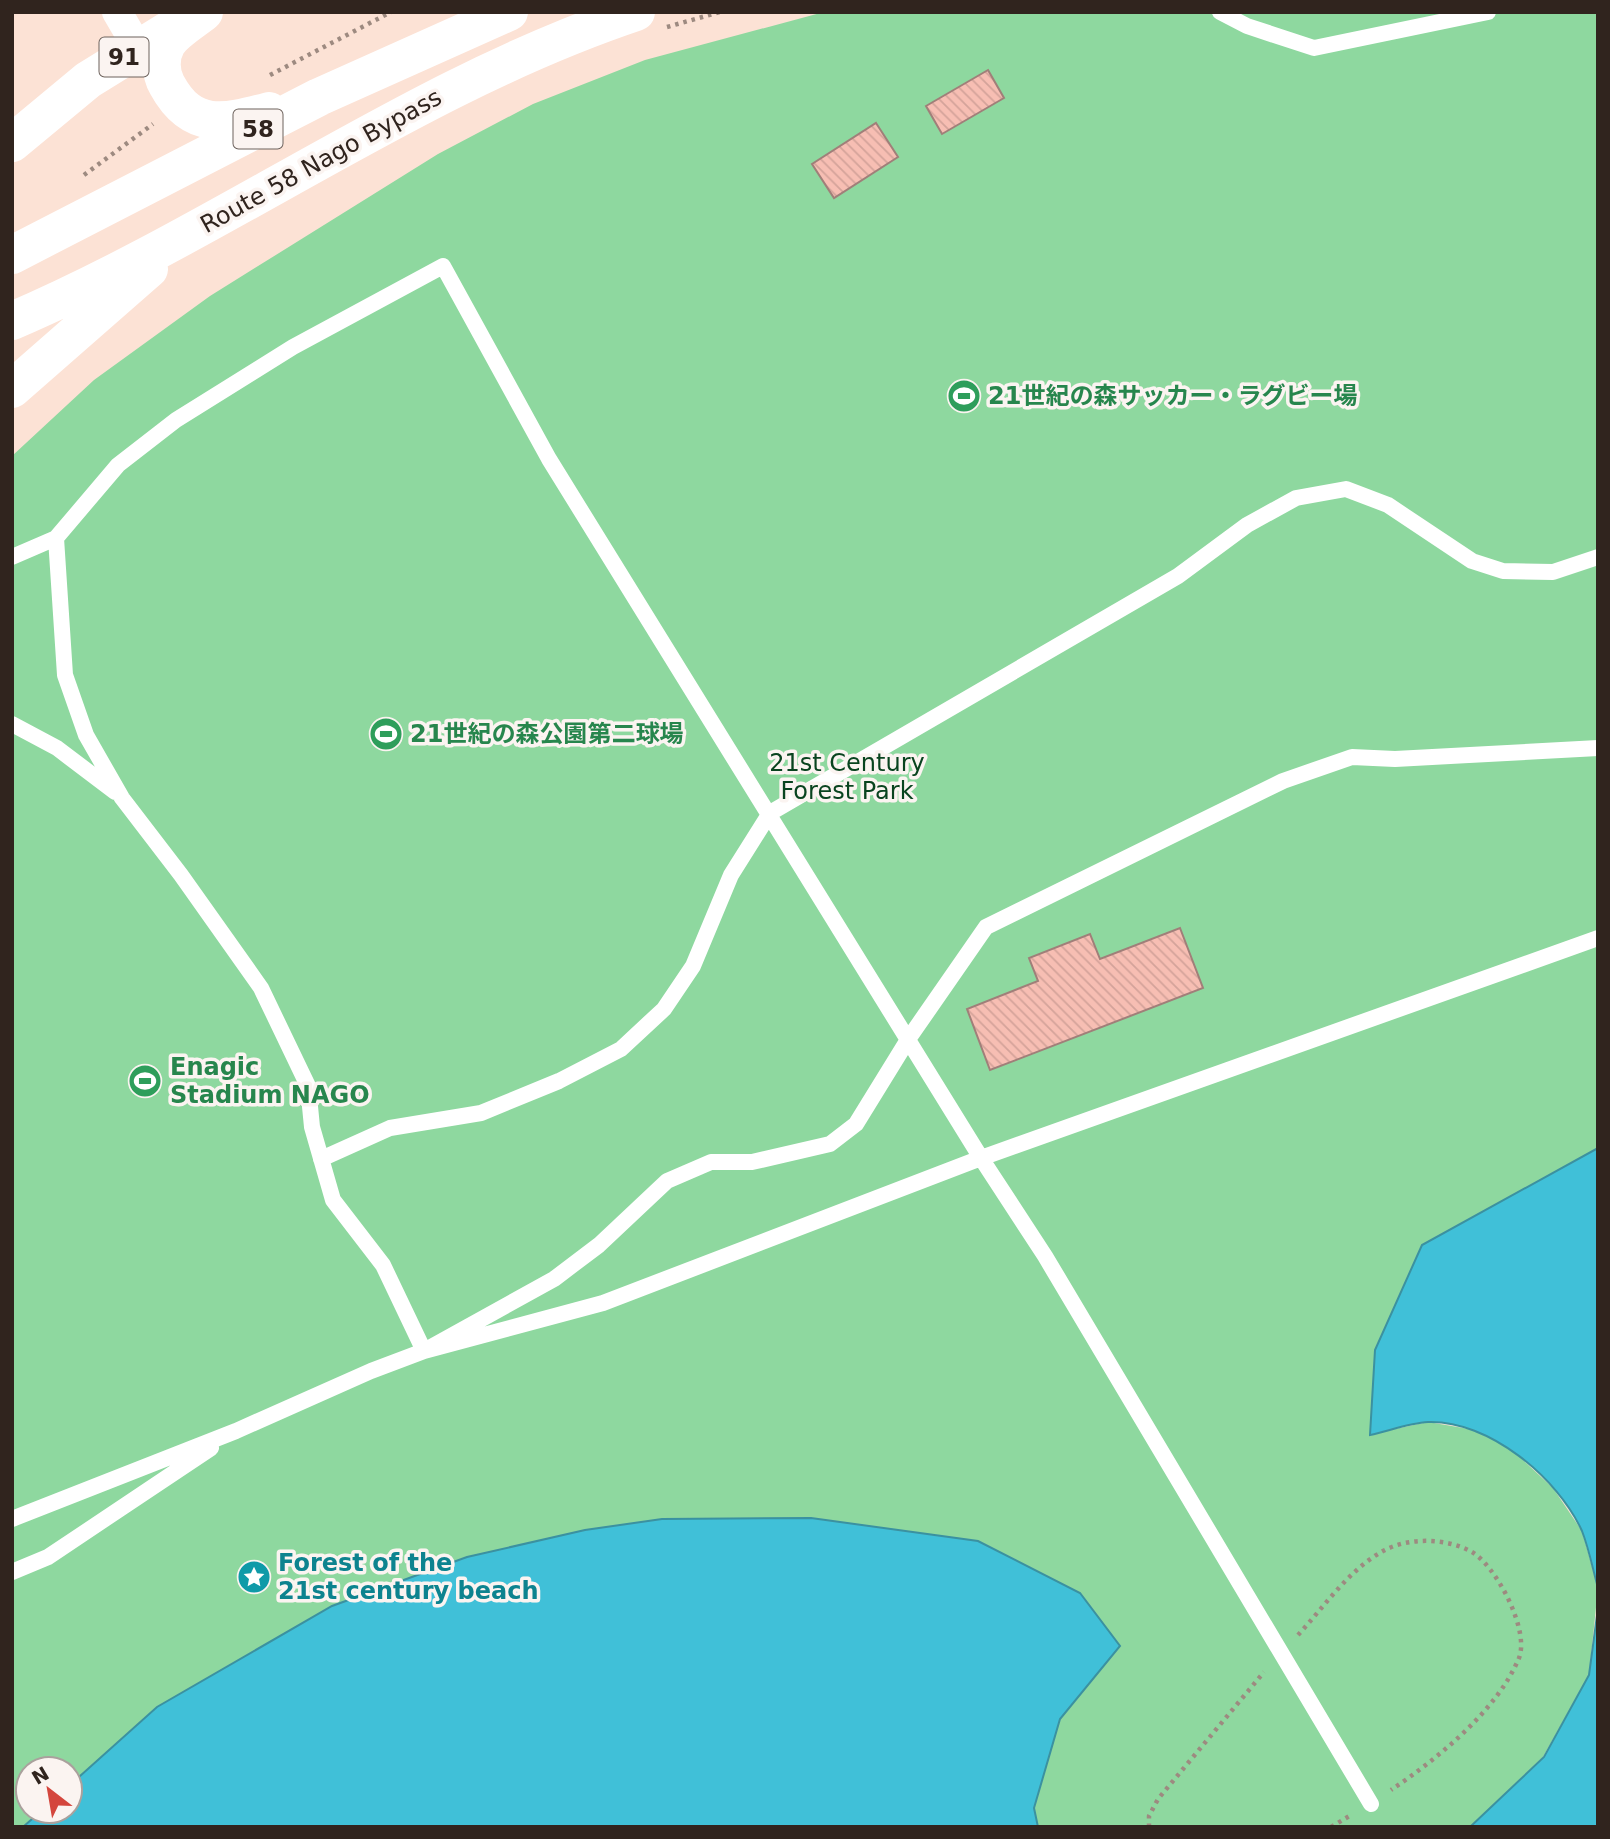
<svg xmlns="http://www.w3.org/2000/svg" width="1610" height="1839" font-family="'DejaVu Sans','Noto Sans JP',sans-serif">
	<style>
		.park { fill: #8ed89f }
		.water { fill: #40c0d8; stroke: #3b91a0; stroke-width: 2 }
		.building { fill: url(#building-back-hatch); stroke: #a07f79; stroke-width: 2 }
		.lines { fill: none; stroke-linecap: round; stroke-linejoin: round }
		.path { stroke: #9d8a80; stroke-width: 4.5; stroke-dasharray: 3.5 5; stroke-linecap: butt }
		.lane { stroke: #fff; stroke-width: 16 }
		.street { stroke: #fff; stroke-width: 30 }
		.primary { stroke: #fff; stroke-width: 38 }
		.highway { stroke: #fff; stroke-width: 38 }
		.labels { text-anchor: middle; stroke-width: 7; stroke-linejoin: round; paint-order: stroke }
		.shield { fill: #fbf4f1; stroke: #6d625d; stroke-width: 2 }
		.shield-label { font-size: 23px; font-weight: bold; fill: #30241e }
		.street-label { font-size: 24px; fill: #30241e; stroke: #fbf4f1 }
		.leisure-label { font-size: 24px; font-weight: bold; fill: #27864d; stroke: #fbf4f1; text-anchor: start }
		.park-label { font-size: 24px; fill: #09441f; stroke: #fbf4f1 }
		.culture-label { font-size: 24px; font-weight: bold; fill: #0d838f; stroke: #fbf4f1; text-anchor: start }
	</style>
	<defs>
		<pattern id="building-back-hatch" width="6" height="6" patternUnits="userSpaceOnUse" patternTransform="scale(1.75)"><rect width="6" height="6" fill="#f7beb3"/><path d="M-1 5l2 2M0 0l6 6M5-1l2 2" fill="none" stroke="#d4a39a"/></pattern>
	</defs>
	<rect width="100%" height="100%" fill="#fce2d5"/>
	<path class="park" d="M 824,12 L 1598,12 L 1598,1148 L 1422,1245 L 1371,1434 L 1428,1422 L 1475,1430 L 1509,1447 L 1553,1488 L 1582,1531 L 1598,1588 L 1589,1675 L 1543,1757 L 1470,1827 L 1038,1827 L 1034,1808 L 1060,1718 L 1120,1646 L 1080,1593 L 978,1541 L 811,1518 L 662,1519 L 585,1530 L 467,1557 L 157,1707 L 70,1785 L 70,1769 L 28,1769 L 28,1811 L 41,1811 L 23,1827 L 12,1827 L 12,456 L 94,380 L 210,296 L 438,154 L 533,104 L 645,60 Z"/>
	<path class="water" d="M 1598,1148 L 1598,1588 C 1593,1570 1589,1549 1582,1531 C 1558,1478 1489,1420 1428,1422 C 1409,1423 1389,1431 1370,1435 L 1375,1350 L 1422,1245 Z
		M 811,1518 L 978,1541 L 1080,1593 L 1120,1646 L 1060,1719 L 1034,1808 L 1038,1827 L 23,1827 L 41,1811 L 70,1811 L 70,1785 L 157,1707 L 332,1606 L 467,1557 L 585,1530 L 662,1519 Z
		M 1598,1608 L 1598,1827 L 1470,1827 L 1544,1757 L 1589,1675 Z"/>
	<path class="building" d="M 988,70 L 1004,98 L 942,134 L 926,106 Z
		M 876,123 L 898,157 L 834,198 L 812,164 Z
		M 1180,928 L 1203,988 L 990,1070 L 967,1009 L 1038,981 L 1029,958 L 1090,934 L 1100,959 Z"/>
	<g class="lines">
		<path class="path" d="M 667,27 L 720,12
			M 270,75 L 391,12
			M 84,175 L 153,124
			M 1298,1635 C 1324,1607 1350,1568 1385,1550 C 1410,1537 1447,1538 1472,1552 C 1496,1566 1530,1630 1519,1658 C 1497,1711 1437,1759 1391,1790
			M 1149,1827 L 1149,1816 L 1158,1799 L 1264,1672
			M 1331,1827 L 1351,1815"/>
		<path class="lane" d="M 1220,12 L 1247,26 L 1314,48 L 1488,12
			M 12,557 L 56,538
			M 12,724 L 57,748 L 115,792
			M 321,1159 L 390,1128 L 481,1113 L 559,1081 L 621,1049 L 664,1009 L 693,966 L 731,875 L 770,813 L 1178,576 L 1247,525 L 1296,498 L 1346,489 L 1388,505 L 1472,561 L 1503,571 L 1553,572 L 1598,557
			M 12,1519 L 236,1431 L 371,1371 L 424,1351 L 554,1279 L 599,1245 L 667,1181 L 711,1162 L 752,1162 L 830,1144 L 856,1124 L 909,1038 L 986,927 L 1283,781 L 1352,757 L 1395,759 L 1598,748
			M 12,1572 L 48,1557 L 211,1448
			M 1371,1804 L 1045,1256 L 981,1158 L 549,459 L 443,266 L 293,347 L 176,420 L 118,465 L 56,538 L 65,675 L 86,735 L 122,798 L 181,875 L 261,988 L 308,1086 L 312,1127 L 333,1200 L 383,1265 L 424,1351 L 603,1303 L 981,1158 L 1598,938"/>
		<path class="street" d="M 117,12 L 138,48"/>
		<path class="primary" d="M 12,143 L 88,80 L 190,17"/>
		<path class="highway" d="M 204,12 C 193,21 174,32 167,44 C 160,56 160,73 167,85 C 192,131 224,123 269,111
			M 12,255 L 319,97 L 509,12
			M 12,321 C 226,229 415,86 636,12
			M 12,389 L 149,269"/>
	</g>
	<defs>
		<symbol id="stadium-disc" viewBox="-11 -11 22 22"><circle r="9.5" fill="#2e9e5b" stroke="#fbf4f1"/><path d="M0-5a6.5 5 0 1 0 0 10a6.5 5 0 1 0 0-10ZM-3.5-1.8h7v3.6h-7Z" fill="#fff"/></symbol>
		<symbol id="sight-disc" viewBox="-11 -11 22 22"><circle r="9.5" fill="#0f9aa8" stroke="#fbf4f1"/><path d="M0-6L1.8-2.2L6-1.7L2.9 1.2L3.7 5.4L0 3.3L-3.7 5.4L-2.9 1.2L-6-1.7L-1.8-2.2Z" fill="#fff"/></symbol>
	</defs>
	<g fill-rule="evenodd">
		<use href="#stadium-disc" x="945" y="377" width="38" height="38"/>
		<use href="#stadium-disc" x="367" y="715" width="38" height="38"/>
		<use href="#stadium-disc" x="126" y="1062" width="38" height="38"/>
		<use href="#sight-disc" x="235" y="1558" width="38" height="38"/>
	</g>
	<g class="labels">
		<g class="shield">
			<rect x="99.5" y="37.5" width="49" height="39" rx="5"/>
			<rect x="233.5" y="109.5" width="49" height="39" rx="5"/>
		</g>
		<g class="shield-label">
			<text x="124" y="65">91</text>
			<text x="258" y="137">58</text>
		</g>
		<g class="street-label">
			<text transform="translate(321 161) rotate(-29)" y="8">Route 58 Nago Bypass</text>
		</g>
		<g class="leisure-label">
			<text x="988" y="404">21世紀の森サッカー・ラグビー場</text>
			<text x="410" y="742">21世紀の森公園第二球場</text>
			<text x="170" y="1075">Enagic<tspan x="170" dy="28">Stadium NAGO</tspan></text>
		</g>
		<g class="park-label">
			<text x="847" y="771">21st Century<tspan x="847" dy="28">Forest Park</tspan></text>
		</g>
		<g class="culture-label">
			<text x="278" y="1571">Forest of the<tspan x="278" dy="28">21st century beach</tspan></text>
		</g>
	</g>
	<rect width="1610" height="1839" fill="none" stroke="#30241e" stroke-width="28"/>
	<g transform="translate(49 1790) rotate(329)"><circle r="33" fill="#fbf4f1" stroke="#aaa19d" stroke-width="2"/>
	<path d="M0-5L12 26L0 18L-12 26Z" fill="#d4463d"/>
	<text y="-10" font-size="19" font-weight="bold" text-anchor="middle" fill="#30241e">N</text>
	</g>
</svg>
